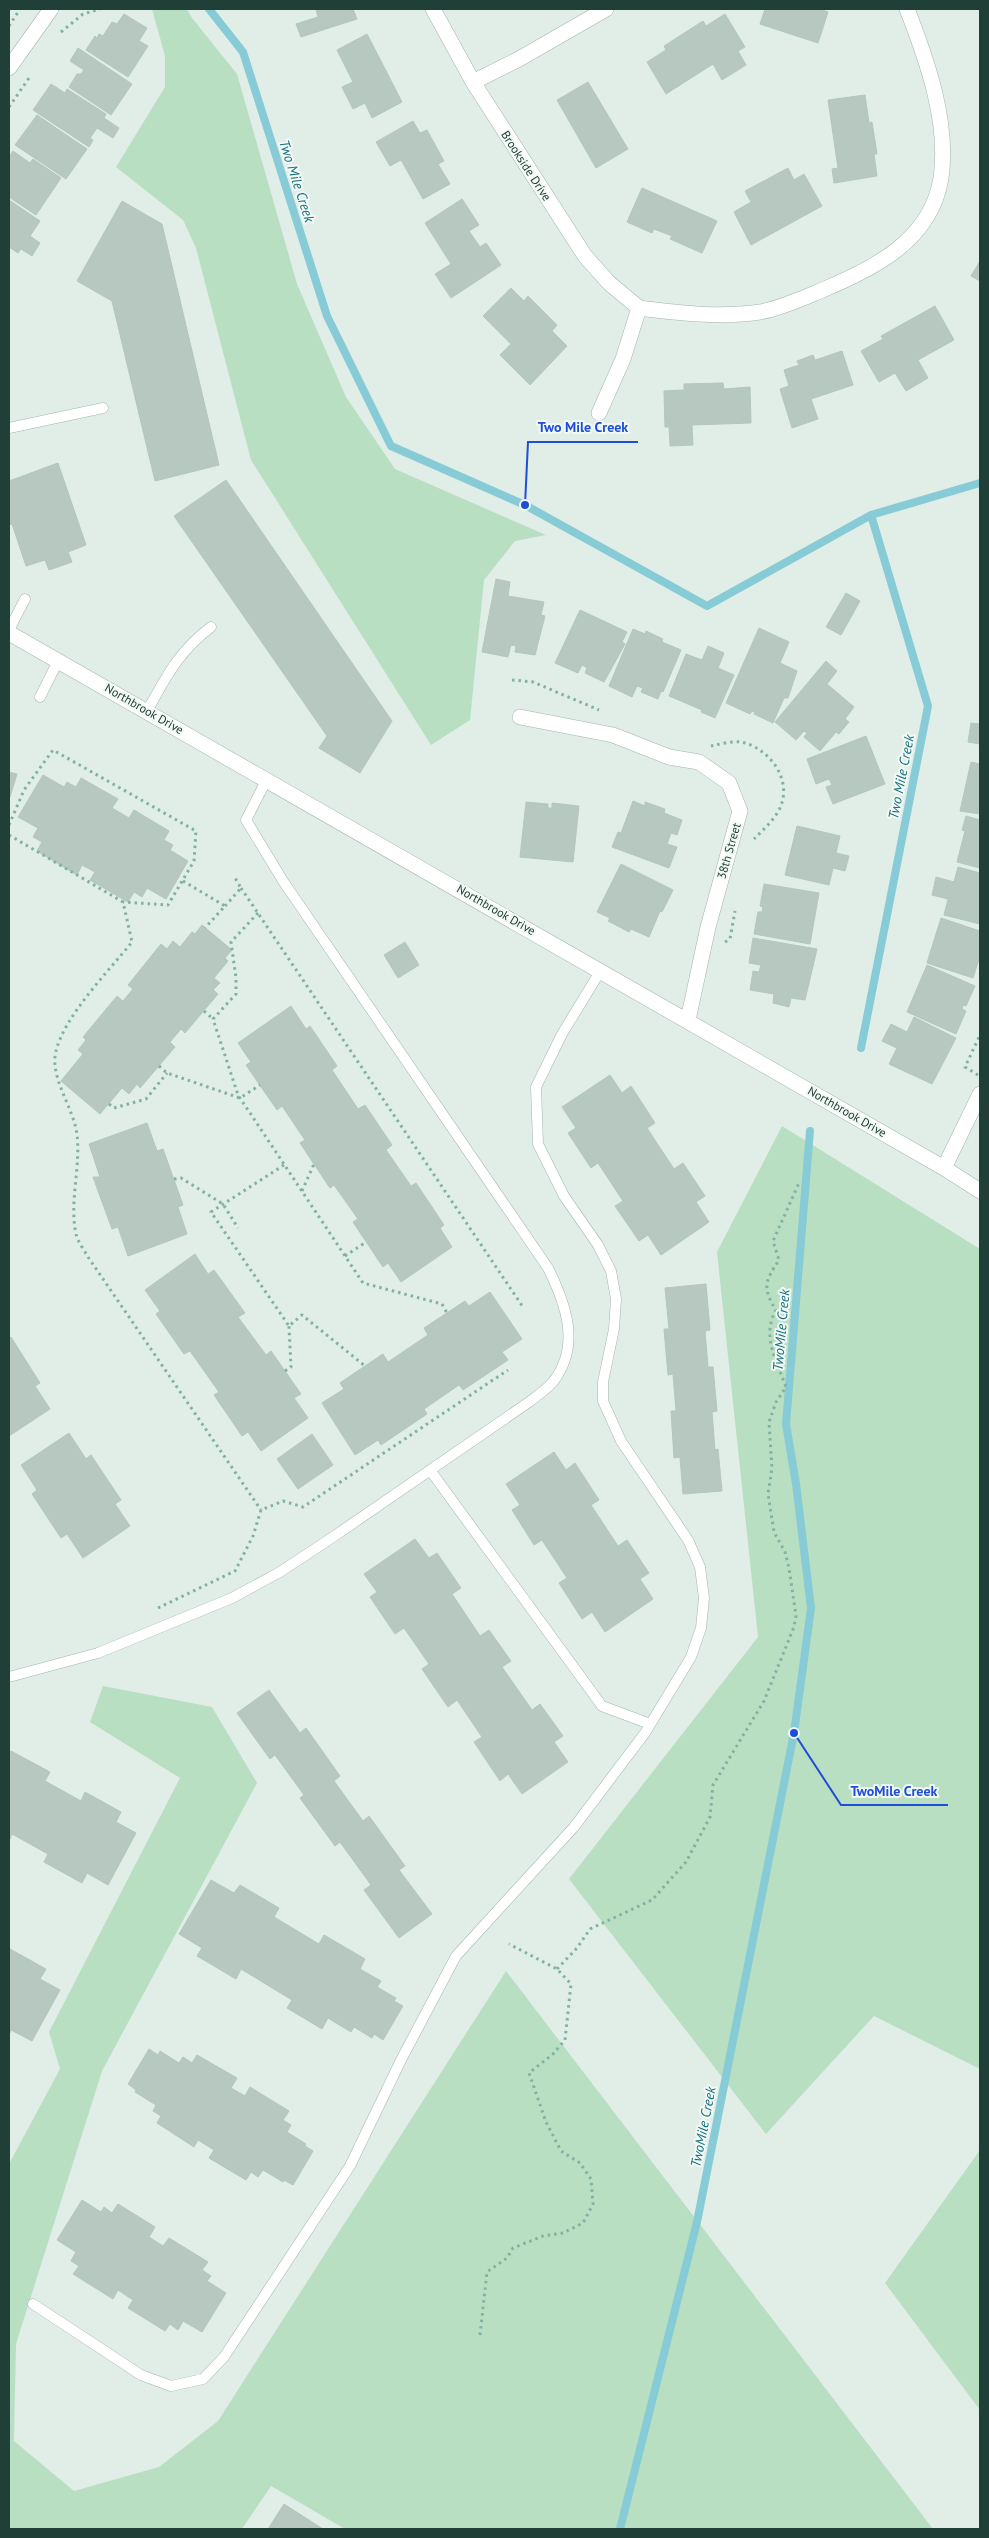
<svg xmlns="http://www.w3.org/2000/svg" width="989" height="2538" font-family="'PT Sans',sans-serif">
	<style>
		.green { fill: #b9dfc2 }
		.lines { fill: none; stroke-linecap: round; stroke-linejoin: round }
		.stream { stroke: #86cbd5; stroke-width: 8 }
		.building { fill: #b6c8c0; stroke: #b3c7be }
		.lane-casing { stroke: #a3b5ae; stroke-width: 11 }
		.street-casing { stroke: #a3b5ae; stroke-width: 16 }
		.path { stroke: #80b2a1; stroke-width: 3; stroke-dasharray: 2.5 4; stroke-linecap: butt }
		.lane { stroke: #fff; stroke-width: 10 }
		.street { stroke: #fff; stroke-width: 15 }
		.labels { text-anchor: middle; stroke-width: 4; stroke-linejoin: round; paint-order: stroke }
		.street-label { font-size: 12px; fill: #203f36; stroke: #f2f9f5 }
		.water-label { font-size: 14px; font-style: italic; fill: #16707f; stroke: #f2f9f5 }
		.leader { fill: none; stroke: #1d4ed8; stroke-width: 2 }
		.callout-dot { fill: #1d4ed8; stroke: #f2f9f5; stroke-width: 2 }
		.callout-label { font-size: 14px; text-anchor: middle; font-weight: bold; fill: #1d4ed8; stroke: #f2f9f5; stroke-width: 4; stroke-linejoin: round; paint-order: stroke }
	</style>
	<rect width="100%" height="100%" fill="#e1ede7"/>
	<path class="green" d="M 152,9 L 187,9 L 192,18 L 237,74 L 297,284 L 346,397 L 395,469 L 546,535 L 515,541 L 484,580 L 470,720 L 431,745 L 251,460 L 196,248 L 183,220 L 116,167 L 165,87 L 165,56 Z
		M 782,1126 L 980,1249 L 980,2069 L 874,2016 L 766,2134 L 569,1879 L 758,1637 L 717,1252 Z
		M 103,1686 L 212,1707 L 257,1783 L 102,2071 L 16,2344 L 14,2441 L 74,2491 L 159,2467 L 218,2421 L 506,1971 L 933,2529 L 345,2529 L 271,2486 L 242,2529 L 9,2529 L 9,2164 L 60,2069 L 49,2032 L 180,1778 L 90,1722 Z
		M 980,2150 L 980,2410 L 885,2283 Z"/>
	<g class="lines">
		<path class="stream" d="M 209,9 L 243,52 L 327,316 L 391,446 L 525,505 L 707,606 L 871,515 L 928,706 L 861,1048
			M 871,515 L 980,483
			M 620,2529 L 697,2222 L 794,1733 L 811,1608 L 796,1484 L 786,1424 L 810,1131"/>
	</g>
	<path class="building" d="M 316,9 L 353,9 L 357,19 L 301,37 L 296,24 L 318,17 Z
		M 765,9 L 819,9 L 828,12 L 818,43 L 760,24 Z
		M 124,14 L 147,28 L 139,41 L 148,46 L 128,77 L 86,50 L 95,36 L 97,38 L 99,34 L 103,36 L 112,22 L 117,24 Z
		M 725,14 L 745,47 L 738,51 L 746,65 L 722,80 L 713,64 L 666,94 L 647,62 L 666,50 L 664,46 L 703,21 L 706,26 Z
		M 367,34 L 402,102 L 372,118 L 365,103 L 353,109 L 342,87 L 353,82 L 337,50 Z
		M 78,48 L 132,84 L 111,115 L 69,87 L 77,74 L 81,74 L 84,70 L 70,61 Z
		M 588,82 L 628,149 L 596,168 L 557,100 Z
		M 51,84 L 65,93 L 67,89 L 106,114 L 104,118 L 119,128 L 113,138 L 97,128 L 90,138 L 93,140 L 89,147 L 33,110 Z
		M 865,95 L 869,123 L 872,122 L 877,154 L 874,154 L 877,176 L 834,183 L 832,169 L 838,168 L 828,100 Z
		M 37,115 L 87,149 L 66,179 L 15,145 Z
		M 413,121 L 420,133 L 427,130 L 444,161 L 438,164 L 450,184 L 423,199 L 401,160 L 390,166 L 376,142 Z
		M 13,151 L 30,163 L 33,159 L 61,178 L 36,215 L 9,197 L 9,157 Z
		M 788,168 L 794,180 L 804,174 L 822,206 L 751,245 L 734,212 L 751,202 L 745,191 Z
		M 642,188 L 717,221 L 702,253 L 670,239 L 672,236 L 654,229 L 652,233 L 627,222 Z
		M 462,199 L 479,225 L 469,231 L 480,247 L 486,243 L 501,265 L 451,298 L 435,274 L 451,264 L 425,223 Z
		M 9,200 L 40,221 L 30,236 L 40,243 L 32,256 L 21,249 L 18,253 L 9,247 Z
		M 122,201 L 162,224 L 219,465 L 155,481 L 112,301 L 77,281 Z
		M 980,261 L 980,281 L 971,276 Z
		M 511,288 L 524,301 L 528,296 L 557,325 L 552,331 L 567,346 L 530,385 L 500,355 L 511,344 L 483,316 Z
		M 935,306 L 954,340 L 918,360 L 928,378 L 906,391 L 895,373 L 879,382 L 861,351 L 883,339 L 881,336 Z
		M 842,351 L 853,385 L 811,399 L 818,419 L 792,428 L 780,389 L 789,386 L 784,370 L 799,365 L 797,361 L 813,355 L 815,360 Z
		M 723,383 L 724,389 L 750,387 L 751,423 L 692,425 L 693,445 L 670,446 L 669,427 L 665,427 L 664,391 L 684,390 L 684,384 Z
		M 58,463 L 86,545 L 68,552 L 72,562 L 49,570 L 45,560 L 26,566 L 12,524 L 9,525 L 9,481 Z
		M 226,480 L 392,721 L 360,773 L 319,748 L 327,736 L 174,516 Z
		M 496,579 L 510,582 L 508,596 L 544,602 L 541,615 L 545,616 L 535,655 L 515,652 L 516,646 L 511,645 L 508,657 L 482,652 Z
		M 846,593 L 860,601 L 841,635 L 826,627 Z
		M 580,610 L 627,632 L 622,642 L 625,644 L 604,682 L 585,673 L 587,668 L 582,665 L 578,673 L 555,663 Z
		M 759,628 L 789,642 L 780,663 L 797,671 L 788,698 L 784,698 L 773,723 L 754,714 L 755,712 L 752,711 L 750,714 L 726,703 Z
		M 633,629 L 645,634 L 646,631 L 663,639 L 662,642 L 681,650 L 663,692 L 661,691 L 658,699 L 641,692 L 643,688 L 637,686 L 632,697 L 609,686 Z
		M 708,646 L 724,653 L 718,668 L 734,675 L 715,718 L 701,712 L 702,710 L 669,696 L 686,654 L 702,660 Z
		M 826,661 L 837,671 L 827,684 L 854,707 L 845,719 L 849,722 L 839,734 L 836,732 L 820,751 L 804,737 L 807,733 L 804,731 L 796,740 L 775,722 Z
		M 971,723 L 980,724 L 980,744 L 968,742 Z
		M 866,736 L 885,784 L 833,804 L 826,787 L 832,785 L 829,779 L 816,784 L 807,759 Z
		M 971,762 L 980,764 L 980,814 L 960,811 Z
		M 9,772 L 17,774 L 10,797 L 9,797 Z
		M 43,775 L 64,787 L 67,782 L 76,787 L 81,778 L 118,799 L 112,808 L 129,818 L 134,810 L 169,831 L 164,840 L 173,845 L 170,850 L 188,861 L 166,899 L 147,888 L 142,897 L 134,892 L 128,902 L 90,880 L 95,872 L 82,865 L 77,875 L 37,851 L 42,842 L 33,837 L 38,828 L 18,817 Z
		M 633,801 L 645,806 L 645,802 L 665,809 L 664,813 L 682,820 L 677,835 L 671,833 L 667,844 L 677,847 L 669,868 L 612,847 L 618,832 L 621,833 Z
		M 526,802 L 548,804 L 548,808 L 552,808 L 552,803 L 579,806 L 573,862 L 520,857 Z
		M 966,816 L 980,820 L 980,868 L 957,862 L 965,831 L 962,830 Z
		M 797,826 L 840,836 L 836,853 L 849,856 L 845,871 L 833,868 L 829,885 L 785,875 Z
		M 621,864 L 673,890 L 662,912 L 660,911 L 649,937 L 631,929 L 629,932 L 608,921 L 610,918 L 597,912 Z
		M 958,867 L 980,873 L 980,924 L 944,915 L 948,899 L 932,895 L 936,877 L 954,882 Z
		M 764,884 L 819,893 L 810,944 L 754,934 L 758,912 L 762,912 L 763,907 L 760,906 Z
		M 941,918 L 980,931 L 980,956 L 973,978 L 927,963 Z
		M 202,925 L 232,950 L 225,958 L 228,961 L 214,978 L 220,983 L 213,990 L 218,994 L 185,1033 L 181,1029 L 170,1042 L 175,1047 L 140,1088 L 137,1084 L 129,1094 L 122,1088 L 100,1114 L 61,1081 L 83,1054 L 78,1050 L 86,1040 L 83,1037 L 117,996 L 123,1001 L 133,989 L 128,985 L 161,944 L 167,949 L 173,941 L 180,947 L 192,932 L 195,934 Z
		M 753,938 L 817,949 L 805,1000 L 791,998 L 789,1007 L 773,1003 L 774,994 L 750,990 L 753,971 L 759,972 L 761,965 L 749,963 Z
		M 405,942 L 419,965 L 398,978 L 384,955 Z
		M 927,965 L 975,986 L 966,1006 L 963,1005 L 962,1009 L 966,1011 L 956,1034 L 907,1012 Z
		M 291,1006 L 306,1029 L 310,1026 L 337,1066 L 332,1070 L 358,1109 L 365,1105 L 392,1145 L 386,1150 L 411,1186 L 416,1183 L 444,1225 L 440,1228 L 452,1247 L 401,1282 L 388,1263 L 383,1267 L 353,1222 L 358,1219 L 334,1185 L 330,1188 L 300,1143 L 305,1140 L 282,1106 L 277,1110 L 246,1065 L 251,1062 L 238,1043 Z
		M 914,1017 L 956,1038 L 932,1084 L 889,1064 L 897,1048 L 882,1041 L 891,1024 L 907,1032 Z
		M 610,1075 L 622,1093 L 631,1086 L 655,1123 L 647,1128 L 674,1169 L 683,1163 L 705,1196 L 696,1202 L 709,1222 L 661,1255 L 648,1235 L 639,1241 L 615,1206 L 623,1201 L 598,1163 L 591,1168 L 568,1133 L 576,1128 L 562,1107 Z
		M 147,1123 L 157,1151 L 163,1149 L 183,1205 L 178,1207 L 187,1234 L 128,1256 L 118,1227 L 112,1229 L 93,1177 L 100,1177 L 89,1144 Z
		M 195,1254 L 208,1274 L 214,1270 L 245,1313 L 238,1317 L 266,1355 L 271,1351 L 301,1394 L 294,1398 L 308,1418 L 261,1451 L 248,1432 L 242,1436 L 214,1395 L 219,1392 L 190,1351 L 184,1354 L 156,1314 L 160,1311 L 145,1290 Z
		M 706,1284 L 710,1330 L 705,1331 L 708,1367 L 713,1367 L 717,1411 L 712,1412 L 715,1450 L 718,1449 L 722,1491 L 683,1494 L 680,1457 L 674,1458 L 671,1411 L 676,1411 L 673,1374 L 668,1375 L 664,1329 L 669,1329 L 665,1288 Z
		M 490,1292 L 522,1339 L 502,1352 L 508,1360 L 463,1390 L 459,1385 L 424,1409 L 427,1414 L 381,1445 L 378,1440 L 355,1455 L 322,1403 L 344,1389 L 340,1383 L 365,1366 L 383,1354 L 388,1362 L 428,1335 L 424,1328 L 465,1301 L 469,1306 Z
		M 11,1337 L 40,1383 L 35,1386 L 50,1409 L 9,1436 L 9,1339 Z
		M 69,1433 L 86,1459 L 91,1455 L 121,1500 L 115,1504 L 130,1526 L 83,1558 L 67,1534 L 61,1538 L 32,1494 L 37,1490 L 21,1465 Z
		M 312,1434 L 333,1465 L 298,1489 L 277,1459 Z
		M 554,1452 L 566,1470 L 575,1463 L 599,1500 L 591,1505 L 618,1546 L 627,1540 L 649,1573 L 640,1579 L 653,1599 L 605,1632 L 592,1612 L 582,1619 L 559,1583 L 567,1578 L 542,1540 L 534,1545 L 512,1510 L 520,1505 L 506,1484 Z
		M 415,1539 L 429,1558 L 437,1553 L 461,1588 L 452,1594 L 480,1636 L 489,1630 L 511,1661 L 502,1667 L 532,1710 L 540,1704 L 563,1736 L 554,1742 L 568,1762 L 522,1794 L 508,1774 L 500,1781 L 474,1742 L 482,1737 L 457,1700 L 448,1707 L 422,1669 L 429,1664 L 404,1628 L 395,1634 L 370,1597 L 377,1592 L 364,1574 Z
		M 269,1690 L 300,1733 L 306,1728 L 340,1776 L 334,1781 L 363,1821 L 369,1816 L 405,1866 L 399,1870 L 432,1914 L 399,1938 L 364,1890 L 371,1885 L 340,1842 L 335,1846 L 300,1798 L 304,1795 L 275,1755 L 270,1759 L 237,1713 Z
		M 11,1751 L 50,1772 L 45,1781 L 81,1801 L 85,1792 L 121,1812 L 116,1822 L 136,1833 L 108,1885 L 87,1873 L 82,1883 L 44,1862 L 48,1854 L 12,1834 L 9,1841 L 9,1755 Z
		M 211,1880 L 234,1893 L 240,1885 L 279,1908 L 274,1917 L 319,1944 L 324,1935 L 365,1959 L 360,1969 L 381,1981 L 377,1987 L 396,1998 L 394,2001 L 403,2006 L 383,2040 L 374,2034 L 372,2038 L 354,2027 L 351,2032 L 328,2018 L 322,2029 L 287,2008 L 292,2000 L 241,1969 L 236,1979 L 197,1956 L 202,1948 L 179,1934 Z
		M 10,1949 L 46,1969 L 40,1979 L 60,1990 L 32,2041 L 11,2030 L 9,2035 Z
		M 149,2049 L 158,2055 L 160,2051 L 179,2063 L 183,2057 L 192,2063 L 197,2055 L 237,2078 L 231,2088 L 245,2096 L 250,2087 L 289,2111 L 283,2120 L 291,2125 L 287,2132 L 306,2144 L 305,2146 L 313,2151 L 293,2185 L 284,2180 L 283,2182 L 263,2170 L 258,2177 L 251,2172 L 246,2180 L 209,2158 L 214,2150 L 198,2140 L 194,2147 L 157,2123 L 161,2116 L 153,2111 L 156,2105 L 135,2092 L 136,2090 L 128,2084 Z
		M 82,2200 L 101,2212 L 104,2207 L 112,2213 L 118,2204 L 155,2227 L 149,2237 L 163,2246 L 169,2238 L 208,2262 L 202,2270 L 211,2276 L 207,2281 L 226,2293 L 202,2332 L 183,2321 L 178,2330 L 170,2324 L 165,2331 L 128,2308 L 133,2300 L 118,2290 L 113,2299 L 73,2274 L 79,2266 L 71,2261 L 76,2252 L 57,2240 Z
		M 284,2504 L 323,2529 L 268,2529 Z"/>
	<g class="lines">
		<defs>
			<path id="lane" d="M 9,428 L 103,408
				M 9,630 L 25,599
				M 40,697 L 58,661
				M 147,711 C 167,676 178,652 211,627
				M 430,1470 L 602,1706 L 650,1724
				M 9,1677 L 98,1653 L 232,1598 L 280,1572 L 333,1537 L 529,1402 C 537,1396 547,1389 553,1382 C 581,1346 566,1304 548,1268 L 283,881 L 246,820 L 267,779
				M 33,2304 L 141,2375 L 171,2386 L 203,2379 L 224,2357 L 350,2166 L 401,2060 L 456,1956 L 574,1827 L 645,1733 L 691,1657 L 701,1628 L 704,1598 L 700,1567 L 688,1540 L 621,1441 L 603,1401 L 603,1382 L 614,1329 L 616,1299 L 611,1271 L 598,1245 L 564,1196 L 538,1144 L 536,1087 L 562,1034 L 601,970"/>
			<path id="street" d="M 433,9 L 473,82 L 585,256 L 609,283 L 639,308
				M 9,68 L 51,9
				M 473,82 L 519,59 L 606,9
				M 639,308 C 679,313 719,318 760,312 C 781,308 801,299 820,291 C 873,269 931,241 941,178 C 949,122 927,60 907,9
				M 599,413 L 623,359 L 639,308
				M 9,633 L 944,1168 L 980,1191
				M 520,717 L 613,735 L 669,757 L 699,762 L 729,783 L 740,811 L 708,927 L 688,1020
				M 944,1168 L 980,1094"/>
		</defs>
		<use href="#lane" class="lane-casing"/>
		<use href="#street" class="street-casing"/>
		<path class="path" d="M 9,26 L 20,9
			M 61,32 L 83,14 L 100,9
			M 9,107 L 29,78
			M 512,680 L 533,682 L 599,710
			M 711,746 C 720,744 732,741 741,742 C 770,748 794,781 779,810 C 773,821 763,830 754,839
			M 9,825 L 24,790 L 53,750 L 196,831 L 194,861 L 168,905 L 123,902
			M 9,835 L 123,902 L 132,942 C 108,972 65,1015 56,1051 C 49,1077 74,1108 77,1135 C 81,1167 69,1202 76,1234 C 78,1242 84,1250 88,1257 L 261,1510
			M 183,881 L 225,906 L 205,928
			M 241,888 L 523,1307
			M 225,906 L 241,888 L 235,878
			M 258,913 L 231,942 L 236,978 L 236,994 L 213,1019 L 238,1095 L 363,1283 L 442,1304 L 447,1313
			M 725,942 L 730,939 L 735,911
			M 204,1011 L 213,1019
			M 159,1066 L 167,1073 L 240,1098 L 260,1085
			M 978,1075 L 965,1067 L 980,1035
			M 109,1104 L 114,1108 L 146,1099 L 167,1073
			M 284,1165 L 211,1212 L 289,1326 L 302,1315 L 365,1366
			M 174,1179 L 181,1178 L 223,1204 L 238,1228
			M 302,1191 L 314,1164
			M 345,1256 L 366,1242
			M 285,1371 L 291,1367 L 289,1326
			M 158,1608 L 235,1571 L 253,1536 L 261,1510 L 283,1501 L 303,1507 L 508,1370
			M 557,1969 L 577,1948 L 590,1929 L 652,1900 L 686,1862 L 710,1817 L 713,1785 L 764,1701 L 794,1627 L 796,1616 L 789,1568 L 785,1552 L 774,1532 L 768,1494 L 772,1468 L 769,1422 L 776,1402 L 786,1387 C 777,1362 761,1336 776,1310 C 762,1288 765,1281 779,1260 L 773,1241 L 799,1183
			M 480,2335 L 487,2272 L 507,2258 L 513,2248 L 543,2236 L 563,2233 L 583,2223 L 593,2204 L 591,2179 L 580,2163 L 561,2151 L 546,2122 L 529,2073 L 553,2054 L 565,2040 L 571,1984 L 557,1969 L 509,1944"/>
		<use href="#lane" class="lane"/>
		<use href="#street" class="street"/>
	</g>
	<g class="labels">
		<g class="street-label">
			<text transform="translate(526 166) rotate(57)" y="4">Brookside Drive</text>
			<text transform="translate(144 709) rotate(30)" y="4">Northbrook Drive</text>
			<text transform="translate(729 851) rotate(-74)" y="4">38th Street</text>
			<text transform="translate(496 910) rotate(30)" y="4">Northbrook Drive</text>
			<text transform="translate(847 1112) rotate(30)" y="4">Northbrook Drive</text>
		</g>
		<g class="water-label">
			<text transform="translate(297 181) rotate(72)" y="5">Two Mile Creek</text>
			<text transform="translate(901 777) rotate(-79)" y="5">Two Mile Creek</text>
			<text transform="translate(781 1330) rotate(-85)" y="5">TwoMile Creek</text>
			<text transform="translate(703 2127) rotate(-79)" y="5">TwoMile Creek</text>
		</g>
	</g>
	<path class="leader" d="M525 505L528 442H638M794 1733L841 1805H948"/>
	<g class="callout-dot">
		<circle cx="525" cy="505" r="5"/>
		<circle cx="794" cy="1733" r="5"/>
	</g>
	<g class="callout-label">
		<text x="583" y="432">Two Mile Creek</text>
		<text x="894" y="1796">TwoMile Creek</text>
	</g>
	<rect width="989" height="2538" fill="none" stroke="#203f36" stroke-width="20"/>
</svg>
